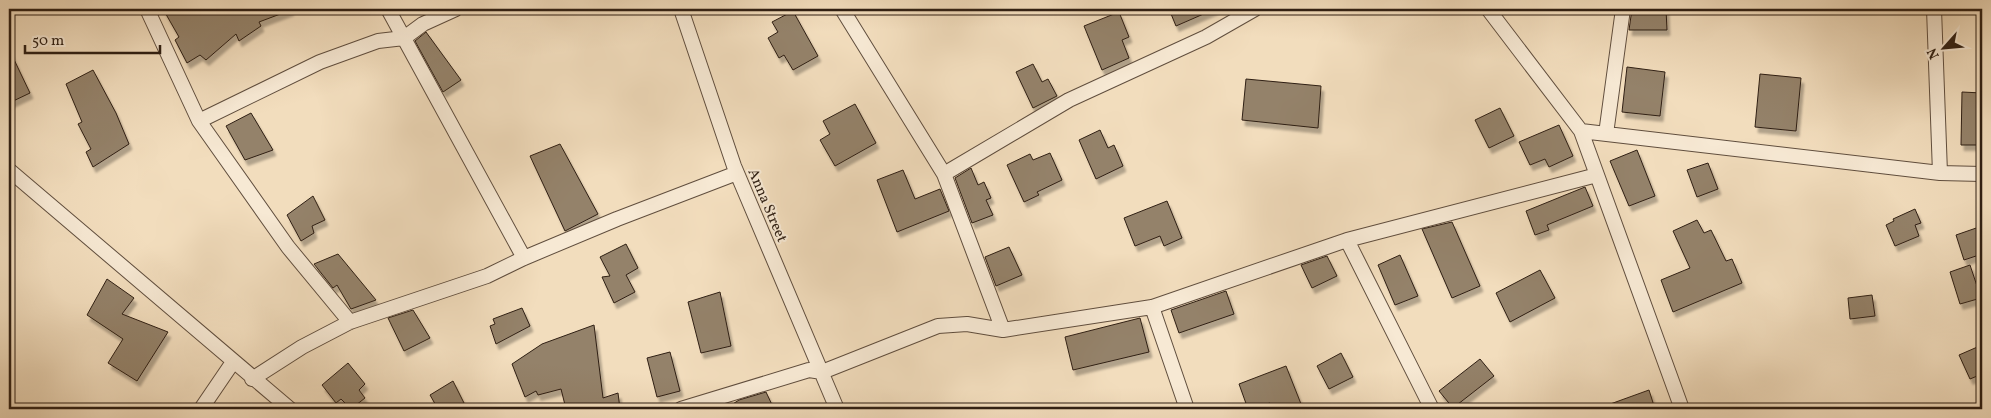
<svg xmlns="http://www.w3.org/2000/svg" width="1991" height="418" font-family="Vollkorn,serif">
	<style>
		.building { fill: #94826b; stroke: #2f1f13; filter: url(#shadow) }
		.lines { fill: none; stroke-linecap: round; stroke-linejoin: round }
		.street-casing { stroke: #604e3e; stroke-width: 16 }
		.street { stroke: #f7e9d4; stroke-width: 14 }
		.labels { text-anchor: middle; stroke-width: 4; stroke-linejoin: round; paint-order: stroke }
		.street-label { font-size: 15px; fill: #2f1f13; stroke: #f7e9d4 }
	</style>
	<defs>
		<filter id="shadow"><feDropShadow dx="3" dy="5.5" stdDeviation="1" flood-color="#0004"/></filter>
	</defs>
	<rect width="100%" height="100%" fill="#f2ddbd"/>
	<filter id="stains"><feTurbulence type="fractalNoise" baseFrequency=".004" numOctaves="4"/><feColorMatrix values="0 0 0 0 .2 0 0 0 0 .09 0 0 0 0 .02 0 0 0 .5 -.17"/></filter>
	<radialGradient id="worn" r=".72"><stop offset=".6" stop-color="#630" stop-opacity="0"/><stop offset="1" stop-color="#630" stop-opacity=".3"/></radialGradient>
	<path class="building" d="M 163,9 L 291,9 L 291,10 L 259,22 L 261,26 L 239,41 L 236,34 L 206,60 L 200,55 L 187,63 L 175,40 L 179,37 Z
		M 1169,9 L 1215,9 L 1176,26 Z
		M 1632,9 L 1666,9 L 1667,30 L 1629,30 Z
		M 793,11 L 818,56 L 793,70 L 784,55 L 779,58 L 768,38 L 778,32 L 772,22 Z
		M 1119,12 L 1129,37 L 1122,40 L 1129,58 L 1102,70 L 1084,26 Z
		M 426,32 L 461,80 L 443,92 L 415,41 Z
		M 9,49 L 30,93 L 9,103 Z
		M 1033,64 L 1042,82 L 1048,79 L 1057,96 L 1033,108 L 1016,72 Z
		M 1627,67 L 1665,72 L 1660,116 L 1622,112 Z
		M 93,70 L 116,113 L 129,144 L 93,167 L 86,152 L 91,149 L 78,124 L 82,122 L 66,84 Z
		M 1760,74 L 1801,78 L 1796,131 L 1755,127 Z
		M 1246,79 L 1321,86 L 1318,128 L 1242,120 Z
		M 1962,92 L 1982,93 L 1982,145 L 1961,145 Z
		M 855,104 L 876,143 L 835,166 L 820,140 L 830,134 L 823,121 Z
		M 1500,108 L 1514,136 L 1489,148 L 1475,120 Z
		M 251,113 L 273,150 L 245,160 L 226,126 Z
		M 1559,125 L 1573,156 L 1549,167 L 1545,159 L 1530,165 L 1519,142 Z
		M 1100,130 L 1108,148 L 1114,145 L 1123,166 L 1096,179 L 1079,140 Z
		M 560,144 L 598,214 L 565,231 L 530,156 Z
		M 1637,150 L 1655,196 L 1629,206 L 1610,161 Z
		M 1050,153 L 1062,180 L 1037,192 L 1039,195 L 1024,202 L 1007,165 L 1030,154 L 1033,160 Z
		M 1708,163 L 1718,189 L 1697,197 L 1687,170 Z
		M 971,168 L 978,185 L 984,182 L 991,198 L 986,200 L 993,215 L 972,223 L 955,178 Z
		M 903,170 L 915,199 L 940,189 L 949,211 L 897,232 L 877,180 Z
		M 1585,187 L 1593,206 L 1547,225 L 1549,230 L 1535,235 L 1526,211 Z
		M 313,196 L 325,220 L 312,226 L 314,233 L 301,241 L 287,215 Z
		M 1167,201 L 1182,238 L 1164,246 L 1160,236 L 1135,246 L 1124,218 Z
		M 1915,209 L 1921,223 L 1915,225 L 1919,236 L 1895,246 L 1886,225 L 1894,221 L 1893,219 Z
		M 1697,220 L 1704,233 L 1711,230 L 1726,261 L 1732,259 L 1742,283 L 1673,312 L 1661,280 L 1690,268 L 1673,231 Z
		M 1452,222 L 1480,286 L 1452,298 L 1422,229 Z
		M 1982,226 L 1982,254 L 1964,260 L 1956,235 Z
		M 626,244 L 638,268 L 626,275 L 635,292 L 614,303 L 602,277 L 610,276 L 600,257 Z
		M 1009,247 L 1022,275 L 996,286 L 985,257 Z
		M 338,254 L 376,300 L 351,309 L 337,285 L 333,288 L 314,264 Z
		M 1400,255 L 1418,296 L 1395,305 L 1378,265 Z
		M 1327,256 L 1337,276 L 1312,288 L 1301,265 Z
		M 1970,265 L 1981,298 L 1960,304 L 1950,272 Z
		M 1540,270 L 1555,298 L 1510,322 L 1496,293 Z
		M 107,279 L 134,298 L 122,314 L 168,332 L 137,381 L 108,363 L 123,339 L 87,315 Z
		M 1226,291 L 1234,314 L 1179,333 L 1171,310 Z
		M 720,292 L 731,346 L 701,353 L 688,302 Z
		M 1872,295 L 1875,316 L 1850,319 L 1848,298 Z
		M 522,308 L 530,326 L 496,344 L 490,326 L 495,324 L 493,319 Z
		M 413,310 L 430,338 L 404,351 L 388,318 Z
		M 1140,318 L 1149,352 L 1073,370 L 1065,337 Z
		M 594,325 L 603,398 L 618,393 L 620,409 L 566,409 L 561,389 L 538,395 L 536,391 L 525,397 L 512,364 L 542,344 Z
		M 1982,345 L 1982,374 L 1970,379 L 1959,355 Z
		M 670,352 L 680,391 L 657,397 L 647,358 Z
		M 1341,353 L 1353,377 L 1329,389 L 1317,366 Z
		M 1480,359 L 1494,376 L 1453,408 L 1439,391 Z
		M 348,363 L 365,384 L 359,390 L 365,398 L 351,409 L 341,399 L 336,403 L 322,385 Z
		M 1286,366 L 1303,409 L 1272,409 L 1270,403 L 1248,409 L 1239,384 Z
		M 453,381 L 467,409 L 438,409 L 430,395 Z
		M 1649,390 L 1655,409 L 1602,409 L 1602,407 Z
		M 766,392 L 774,409 L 725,409 L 739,400 Z"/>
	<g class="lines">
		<defs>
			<path id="street" d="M 147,9 L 199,121 L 288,247 L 350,322
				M 388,9 L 524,258
				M 681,9 L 734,166 L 837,409
				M 842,9 L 944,174 L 1003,330
				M 1488,9 L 1581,131 L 1682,409
				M 1934,9 L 1940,173
				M 199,121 L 320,62 L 378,41 L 404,38 L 423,24 L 456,9
				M 1581,131 L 1940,173 L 1982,174
				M 1606,134 L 1623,9
				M 9,170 L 290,409
				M 944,174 L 1069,100 L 1206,37 L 1255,9
				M 1347,240 L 1432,409
				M 1152,307 L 1187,409
				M 252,379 L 302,347 L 350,322 L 487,276 L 524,258 L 617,219 L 737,173
				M 201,409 L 233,362
				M 681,409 L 809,370 L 822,372 L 938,326 L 967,324 L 1003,330 L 1152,307 L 1347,240 L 1597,175"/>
		</defs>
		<use href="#street" class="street-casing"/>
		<use href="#street" class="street"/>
	</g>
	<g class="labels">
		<g class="street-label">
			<text transform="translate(768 205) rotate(67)" y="5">Anna Street</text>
		</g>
	</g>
	<rect width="1991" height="418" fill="none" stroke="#f2ddbd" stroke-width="30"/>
	<rect x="10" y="10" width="1971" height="398" fill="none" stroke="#2f1f13" stroke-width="2.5"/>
	<rect x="15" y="15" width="1961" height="388" fill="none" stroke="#2f1f13"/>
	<g transform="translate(1944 48) rotate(243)" stroke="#f7e9d4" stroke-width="4" paint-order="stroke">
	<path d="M0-4L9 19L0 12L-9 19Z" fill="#2f1f13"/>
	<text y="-8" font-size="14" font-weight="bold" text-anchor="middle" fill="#2f1f13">N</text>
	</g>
	<path d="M25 45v8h135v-8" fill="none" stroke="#2f1f13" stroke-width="2.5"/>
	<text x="32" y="45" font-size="15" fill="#2f1f13" stroke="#f7e9d4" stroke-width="4" paint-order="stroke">50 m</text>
	<rect width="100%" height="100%" filter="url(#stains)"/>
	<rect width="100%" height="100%" fill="url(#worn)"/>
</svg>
